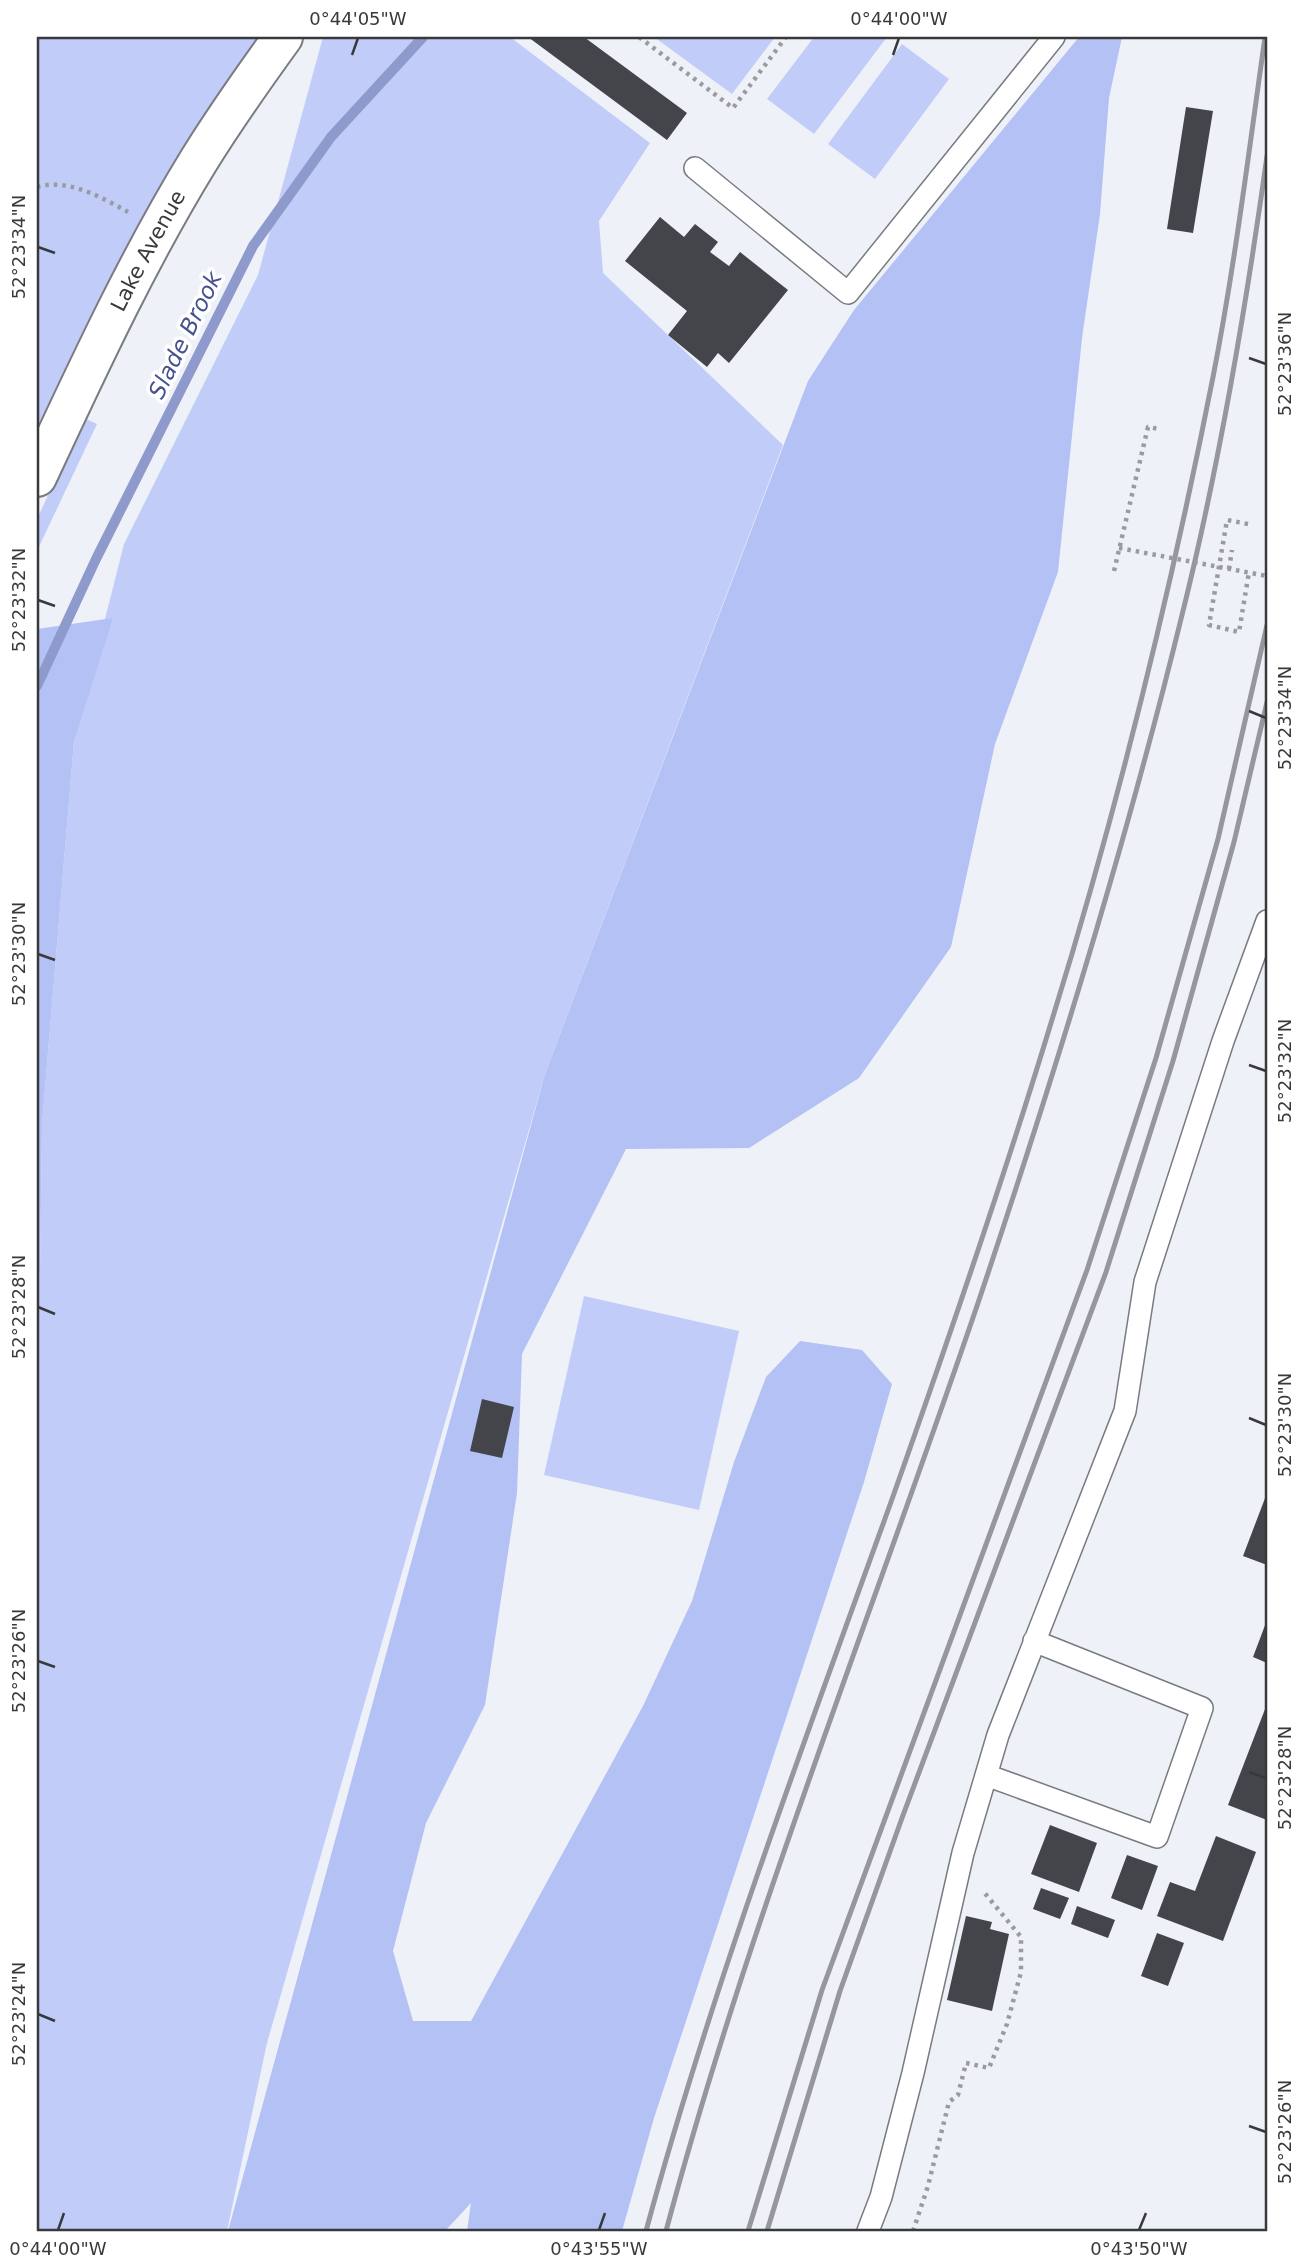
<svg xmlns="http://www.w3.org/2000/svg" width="1304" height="2268" font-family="'DejaVu Sans',sans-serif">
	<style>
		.green { fill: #c1cdf8 }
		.forest { fill: #b4c1f4 }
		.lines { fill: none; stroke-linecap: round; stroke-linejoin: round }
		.stream { stroke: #8e9acb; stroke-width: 10 }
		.building { fill: #43454a }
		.lane-casing { stroke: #797b81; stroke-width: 24 }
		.secondary-casing { stroke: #797b81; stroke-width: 42 }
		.path { stroke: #999ba1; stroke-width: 4.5; stroke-dasharray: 3.5 5; stroke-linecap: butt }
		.lane { stroke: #fff; stroke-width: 21 }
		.secondary { stroke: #fff; stroke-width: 38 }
		.rail { stroke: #96979d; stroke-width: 5 }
		.path-bridge { stroke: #999ba1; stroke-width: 4.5; stroke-dasharray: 3.5 5; stroke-linecap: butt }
		.ticks { fill: none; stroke: #38393c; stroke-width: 2.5 }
		.labels { text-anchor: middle; stroke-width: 7; stroke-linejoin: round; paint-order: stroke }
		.street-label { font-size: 21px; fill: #38393c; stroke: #fff }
		.water-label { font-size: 23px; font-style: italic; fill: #455190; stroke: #fff }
		.neatline { fill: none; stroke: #38393c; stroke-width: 2.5 }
		.ticks-label { font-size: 18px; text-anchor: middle; fill: #38393c }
	</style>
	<rect width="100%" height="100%" fill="#eff1f9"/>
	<path class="green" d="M 37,37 L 258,37 C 220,93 182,149 148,207 C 107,280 72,356 37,432 Z
		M 323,37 L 510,37 L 650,143 L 599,221 L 603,273 L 783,445 L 545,1074 L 267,2043 L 227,2231 L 37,2231 L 37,1288 L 40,1272 L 42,1124 L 74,741 L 124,544 L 258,275 Z
		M 654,37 L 775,37 L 732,94 Z
		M 814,37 L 887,37 L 814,134 L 767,99 Z
		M 902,44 L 949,79 L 875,179 L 828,144 Z
		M 84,418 L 97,424 L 37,551 L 37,519 Z
		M 584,1296 L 739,1331 L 699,1510 L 544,1475 Z"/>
	<path class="forest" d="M 1079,37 L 1122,37 L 1109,98 L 1100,214 L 1082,338 L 1058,572 L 995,744 L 951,947 L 859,1078 L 749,1148 L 626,1149 L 522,1354 L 517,1493 L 485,1705 L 426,1823 L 393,1951 L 413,2021 L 471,2021 L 643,1706 L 692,1601 L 734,1462 L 766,1377 L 800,1341 L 862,1350 L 892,1384 L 864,1482 L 654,2118 L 622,2231 L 467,2231 L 471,2203 L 445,2231 L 228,2231 L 545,1074 L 808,381 L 854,310 Z
		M 113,618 L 74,741 L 42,1124 L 40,1272 L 37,1288 L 37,629 Z"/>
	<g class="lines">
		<path class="stream" d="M 37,686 L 96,559 L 253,246 L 331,137 L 423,37"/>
	</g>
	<path class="building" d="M 528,37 L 584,37 L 687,113 L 667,140 Z
		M 1186,107 L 1213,111 L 1193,233 L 1167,229 Z
		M 660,217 L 684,237 L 695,224 L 718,242 L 710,252 L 729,266 L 740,252 L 788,290 L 729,363 L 718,353 L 707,367 L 668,335 L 687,311 L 625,261 Z
		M 482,1399 L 514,1407 L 502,1458 L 470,1451 Z
		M 1267,1493 L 1267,1565 L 1243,1556 Z
		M 1267,1620 L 1267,1663 L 1253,1657 Z
		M 1267,1704 L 1267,1820 L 1228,1805 Z
		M 1050,1825 L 1097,1843 L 1079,1892 L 1031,1874 Z
		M 1216,1836 L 1256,1852 L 1223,1941 L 1157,1916 L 1170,1882 L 1195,1891 Z
		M 1127,1855 L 1158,1866 L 1142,1910 L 1111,1898 Z
		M 1041,1888 L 1069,1898 L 1060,1919 L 1033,1909 Z
		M 1077,1906 L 1115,1920 L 1108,1938 L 1071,1924 Z
		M 966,1916 L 992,1922 L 990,1929 L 1009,1934 L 992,2011 L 947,2000 Z
		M 1157,1933 L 1184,1943 L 1168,1986 L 1141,1976 Z"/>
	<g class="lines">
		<defs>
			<path id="lane" d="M 695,168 L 848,293 L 1054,37
				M 986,1775 L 1157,1837 L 1202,1708 L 1034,1641
				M 868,2231 L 881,2197 L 913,2073 L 963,1853 L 998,1735 L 1125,1411 L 1145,1282 L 1223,1041 L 1267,921"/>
			<g id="secondary">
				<path id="s1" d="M 37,477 C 87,370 137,261 199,160 C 225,118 254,77 283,37"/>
			</g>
		</defs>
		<use href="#lane" class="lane-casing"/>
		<use href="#secondary" class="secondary-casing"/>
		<path class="path" d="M 639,37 L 733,108 L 786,37
			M 37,187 C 68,178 101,197 128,212
			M 1248,524 L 1227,520 L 1209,625 L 1239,632 L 1249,572
			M 1229,569 L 1232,550
			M 1114,571 L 1148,427 L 1159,429
			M 913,2231 L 928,2186 L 949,2102 L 958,2095 L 966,2063 L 989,2068 L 1007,2024 L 1021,1972 L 1021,1937 L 983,1891"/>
		<use href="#lane" class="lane"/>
		<use href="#secondary" class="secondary"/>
		<path class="rail" d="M 646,2231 C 713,1984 804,1743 891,1502 C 947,1344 1002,1184 1051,1023 C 1117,811 1170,595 1213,377 C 1235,265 1249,150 1265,37
			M 666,2231 C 750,1917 873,1612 978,1303 C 1054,1077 1125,848 1182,615 C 1219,467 1246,307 1267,156
			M 748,2231 L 822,1990 L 1087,1270 L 1156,1058 L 1218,839 L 1267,625
			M 767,2231 L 840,1991 L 902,1818 L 1106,1272 L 1173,1061 L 1234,842 L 1267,702"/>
		<path class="path-bridge" d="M 1119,548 L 1267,576"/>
	</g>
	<path class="ticks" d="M 352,55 L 358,38M 893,55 L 899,38M 38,247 L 55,253M 1249,358 L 1266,364M 38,600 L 55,606M 1249,711 L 1266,718M 38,954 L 55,960M 1249,1065 L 1266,1071M 38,1307 L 55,1314M 1249,1418 L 1266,1425M 38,1661 L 55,1667M 1249,1772 L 1266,1778M 38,2014 L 55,2021M 1249,2126 L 1266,2132M 58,2230 L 64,2213M 599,2230 L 605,2213M 1139,2230 L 1146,2213"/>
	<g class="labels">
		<g class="street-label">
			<text dy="7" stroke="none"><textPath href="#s1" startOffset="252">Lake Avenue</textPath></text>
		</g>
		<g class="water-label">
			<text transform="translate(185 335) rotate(-64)" y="8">Slade Brook</text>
		</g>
	</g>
	<rect width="1304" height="2268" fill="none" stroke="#ffffff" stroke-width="77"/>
	<rect x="38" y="38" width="1228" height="2192" class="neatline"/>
	<g class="ticks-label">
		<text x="358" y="25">0°44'05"W</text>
		<text x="899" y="25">0°44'00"W</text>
		<text transform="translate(19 247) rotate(-90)" y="6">52°23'34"N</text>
		<text transform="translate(1285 364) rotate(-90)" y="6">52°23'36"N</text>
		<text transform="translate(19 600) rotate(-90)" y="6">52°23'32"N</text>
		<text transform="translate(1285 718) rotate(-90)" y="6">52°23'34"N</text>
		<text transform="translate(19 954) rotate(-90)" y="6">52°23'30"N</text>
		<text transform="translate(1285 1071) rotate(-90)" y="6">52°23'32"N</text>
		<text transform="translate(19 1307) rotate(-90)" y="6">52°23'28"N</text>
		<text transform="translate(1285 1425) rotate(-90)" y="6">52°23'30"N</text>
		<text transform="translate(19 1661) rotate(-90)" y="6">52°23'26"N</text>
		<text transform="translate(1285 1778) rotate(-90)" y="6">52°23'28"N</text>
		<text transform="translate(19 2014) rotate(-90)" y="6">52°23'24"N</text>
		<text transform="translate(1285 2132) rotate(-90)" y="6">52°23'26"N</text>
		<text x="58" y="2255">0°44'00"W</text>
		<text x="599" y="2255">0°43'55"W</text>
		<text x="1139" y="2255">0°43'50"W</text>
	</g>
</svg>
